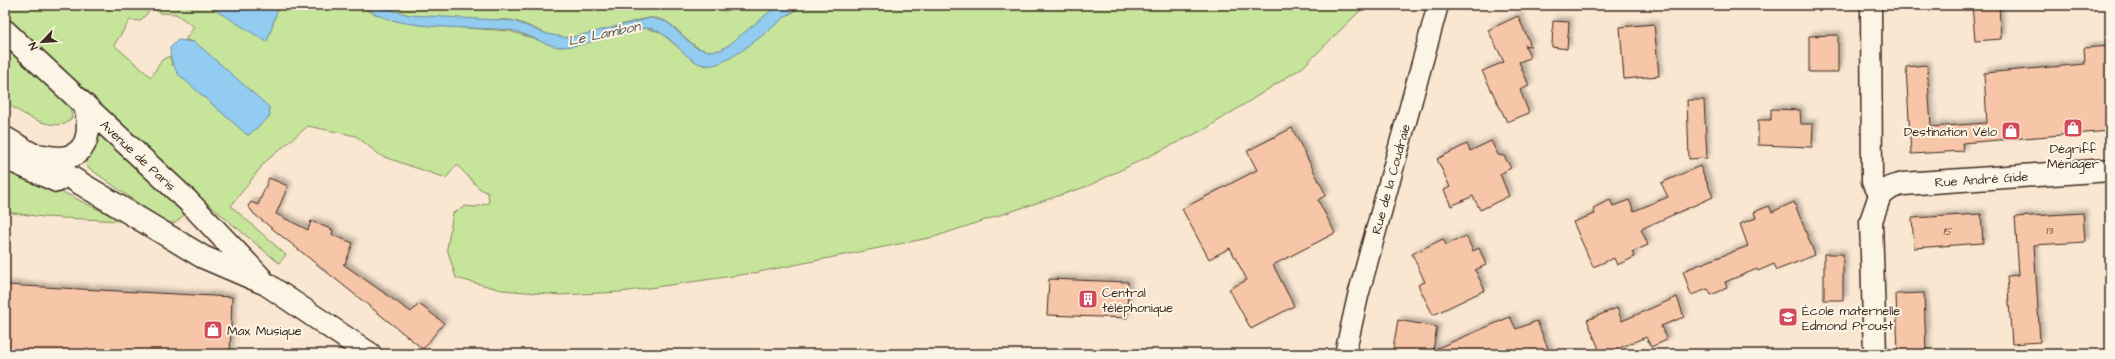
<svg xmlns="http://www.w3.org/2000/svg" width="2115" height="359" font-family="'Architects Daughter',sans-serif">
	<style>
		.green { fill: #c7e49b; stroke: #81875c; fill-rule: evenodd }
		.water { fill: #92ccf1; stroke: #6f8b9d }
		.building { fill: #f7c5a7; stroke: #3b2a1e; filter: url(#shadow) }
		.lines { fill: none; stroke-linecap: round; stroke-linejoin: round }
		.street-casing { stroke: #3b2a1e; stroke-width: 23 }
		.secondary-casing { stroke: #3b2a1e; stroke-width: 25 }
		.street { stroke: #fcf5e5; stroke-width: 20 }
		.secondary { stroke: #fcf5e5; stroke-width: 22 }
		.labels { text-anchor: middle; stroke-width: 4; stroke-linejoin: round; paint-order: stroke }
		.number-label { font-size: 11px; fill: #6a5140 }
		.poi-label { font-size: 13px; fill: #3b2a1e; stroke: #fcf5e5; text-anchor: start }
		.street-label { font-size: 13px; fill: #3b2a1e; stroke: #fcf5e5 }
		.water-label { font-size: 14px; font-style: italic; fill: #515253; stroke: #fcf5e5 }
	</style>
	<defs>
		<filter id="shadow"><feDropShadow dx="3.5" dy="-3.5" stdDeviation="2" flood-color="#0004"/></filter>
	</defs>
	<rect width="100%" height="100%" fill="#fae7d2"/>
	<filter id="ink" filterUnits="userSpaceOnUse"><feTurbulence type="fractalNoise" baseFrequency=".025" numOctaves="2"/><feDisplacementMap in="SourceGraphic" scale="8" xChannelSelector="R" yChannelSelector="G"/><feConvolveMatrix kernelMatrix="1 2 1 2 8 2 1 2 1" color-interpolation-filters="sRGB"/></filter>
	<g filter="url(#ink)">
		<path class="green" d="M 5,5 L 363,5 L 368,11 L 396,21 L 422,25 L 510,31 L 560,47 L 645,28 L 660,32 L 693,60 L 706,66 L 804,5 L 1366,5 L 1303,67 L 1207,128 L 1088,186 L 934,237 L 754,273 L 621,292 L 561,295 L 502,290 L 456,278 L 447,248 L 453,213 L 466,206 L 475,207 L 489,203 L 488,193 L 479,188 L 457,165 L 446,178 L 381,156 L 356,136 L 308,126 L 265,162 L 231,206 L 286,255 L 279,263 L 172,174 L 5,17 ZM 152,8 L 160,13 L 176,14 L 194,27 L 185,40 L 194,42 L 172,65 L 170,56 L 162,60 L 151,77 L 114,45 L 130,20 L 140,21 Z
			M 380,5 L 778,5 C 765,16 734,46 721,50 C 689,60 678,14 649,18 C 624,22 594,36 570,38 C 550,39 533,26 515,21 C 507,19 498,20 490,20 C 463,19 402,21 380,5 Z
			M 5,41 L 65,100 L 71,110 L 72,118 L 65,124 C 43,128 23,114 5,102 Z
			M 96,124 L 180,204 L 184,215 L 175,223 L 166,223 L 86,166 Z
			M 5,164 L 122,221 L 43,217 L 5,212 Z"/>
		<path class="water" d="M 207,5 L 279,5 L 267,42 Z
			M 363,5 L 380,5 L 384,8 L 410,15 L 514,21 L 547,34 L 569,38 L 651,18 L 667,22 L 695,47 L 708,51 L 721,50 L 730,44 L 778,5 L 804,5 L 793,11 C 774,25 735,61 713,65 C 685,70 672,26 643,28 C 615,30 590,47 561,47 C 547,47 525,32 509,30 C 474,26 387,32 363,5 Z
			M 178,40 L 194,42 L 202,48 L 269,107 L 270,116 L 249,135 L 246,134 L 179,75 C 173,66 170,59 170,48 Z"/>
		<path class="building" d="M 1972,5 L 1999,5 L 2001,39 L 1975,41 Z
			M 1518,16 L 1531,46 L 1525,45 L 1530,58 L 1519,62 L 1529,86 L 1520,90 L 1529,113 L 1507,122 L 1482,71 L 1504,62 L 1488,30 Z
			M 1553,21 L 1569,22 L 1567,49 L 1552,47 Z
			M 1654,24 L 1659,76 L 1624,79 L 1620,27 Z
			M 1838,35 L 1838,72 L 1809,72 L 1809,36 Z
			M 2110,46 L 2110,131 L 1962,143 L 1963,151 L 1911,154 L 1906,67 L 1927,65 L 1931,127 L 1987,123 L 1984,73 L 2085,64 L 2084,48 Z
			M 1687,100 L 1704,100 L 1707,158 L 1689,159 Z
			M 1771,109 L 1800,110 L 1801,124 L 1813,124 L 1812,147 L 1758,145 L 1758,120 L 1771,120 Z
			M 1292,128 L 1326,195 L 1318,200 L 1335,233 L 1273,265 L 1294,306 L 1251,329 L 1229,289 L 1247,280 L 1230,248 L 1209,259 L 1182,209 L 1257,170 L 1247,151 Z
			M 1491,141 L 1498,155 L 1504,156 L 1511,168 L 1500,174 L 1509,196 L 1480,210 L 1473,196 L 1451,206 L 1444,190 L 1450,187 L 1437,159 L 1467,144 L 1470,151 Z
			M 1700,166 L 1713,197 L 1641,229 L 1648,245 L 1632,252 L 1635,257 L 1617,265 L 1614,258 L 1593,267 L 1573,222 L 1595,214 L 1593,208 L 1610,200 L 1613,206 L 1629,200 L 1634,211 L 1668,197 L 1661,183 Z
			M 269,178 L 288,186 L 276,214 L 308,230 L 311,221 L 333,230 L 332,235 L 353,243 L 345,264 L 343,264 L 411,312 L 419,304 L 444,323 L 423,349 L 254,214 L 248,206 L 251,202 L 258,205 Z
			M 1794,202 L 1815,255 L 1777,270 L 1774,264 L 1758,271 L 1757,269 L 1725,282 L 1727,288 L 1711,295 L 1708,289 L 1691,295 L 1683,271 L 1748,246 L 1740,224 L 1756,218 L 1754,212 L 1769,206 L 1772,212 Z
			M 2083,213 L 2085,242 L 2034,245 L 2040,342 L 2012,344 L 2007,276 L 2019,275 L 2015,217 Z
			M 1981,214 L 1983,243 L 1914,248 L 1912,218 Z
			M 1466,236 L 1473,251 L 1479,248 L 1486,265 L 1475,270 L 1485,290 L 1433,315 L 1418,285 L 1425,282 L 1412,254 L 1443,239 L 1446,245 Z
			M 1824,254 L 1843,254 L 1843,300 L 1824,300 Z
			M 1049,279 L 1128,282 L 1127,318 L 1047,315 Z
			M 5,285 L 232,297 L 230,354 L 5,354 Z
			M 1924,293 L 1926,354 L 1898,354 L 1896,294 Z
			M 1677,297 L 1684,317 L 1661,326 L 1667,340 L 1651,347 L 1646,337 L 1605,354 L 1601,354 L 1587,320 L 1617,308 L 1622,321 Z
			M 1510,317 L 1516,329 L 1537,321 L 1550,354 L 1392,354 L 1398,320 L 1437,327 L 1433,350 Z"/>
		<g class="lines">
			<defs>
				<g id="street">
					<path d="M 1871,5 L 1872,182 L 1880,195"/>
					<path id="s1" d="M 1345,354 L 1358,296 L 1438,5"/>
				</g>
				<g id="secondary">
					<path id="s2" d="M 5,31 L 188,201 L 261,278"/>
					<path d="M 5,138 L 203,257 L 266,284 L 370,354"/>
					<path d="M 37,155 C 44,156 52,158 59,158 C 90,158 91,128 85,106"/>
					<path d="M 5,158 L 57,181"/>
					<path id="s3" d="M 1875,354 L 1871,221 L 1880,195 L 1892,187 L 1903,184 L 2110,170"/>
				</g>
			</defs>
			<use href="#street" class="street-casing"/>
			<use href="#secondary" class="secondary-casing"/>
			<use href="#street" class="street"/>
			<use href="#secondary" class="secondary"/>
		</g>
	</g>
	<defs>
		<symbol id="shop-square" viewBox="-11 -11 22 22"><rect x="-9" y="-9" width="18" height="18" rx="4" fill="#d1495b" stroke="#fcf5e5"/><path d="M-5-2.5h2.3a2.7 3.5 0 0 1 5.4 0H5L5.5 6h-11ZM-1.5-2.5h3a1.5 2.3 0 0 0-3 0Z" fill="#fff"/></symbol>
		<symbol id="building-square" viewBox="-11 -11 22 22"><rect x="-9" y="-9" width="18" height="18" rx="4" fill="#d1495b" stroke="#fcf5e5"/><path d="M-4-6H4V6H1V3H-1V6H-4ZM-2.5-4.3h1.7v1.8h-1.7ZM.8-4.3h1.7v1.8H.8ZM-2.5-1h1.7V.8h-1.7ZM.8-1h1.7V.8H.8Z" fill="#fff"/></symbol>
		<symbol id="school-square" viewBox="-11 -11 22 22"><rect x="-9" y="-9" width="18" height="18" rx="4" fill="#d1495b" stroke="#fcf5e5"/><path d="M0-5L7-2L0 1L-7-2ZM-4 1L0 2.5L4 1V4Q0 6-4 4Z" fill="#fff"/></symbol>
	</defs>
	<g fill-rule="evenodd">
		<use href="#shop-square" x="2062" y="117" width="22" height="22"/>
		<use href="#shop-square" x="2000" y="120" width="22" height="22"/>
		<use href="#building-square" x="1077" y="288" width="22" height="22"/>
		<use href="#school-square" x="1777" y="306" width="22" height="22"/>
		<use href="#shop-square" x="202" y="319" width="22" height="22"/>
	</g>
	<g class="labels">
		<g class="number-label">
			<text x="2050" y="234">13</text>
			<text x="1948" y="235">15</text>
		</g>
		<g class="poi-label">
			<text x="1997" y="136" text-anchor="end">Destination Vélo</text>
			<text x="2073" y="153" text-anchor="middle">Dégriff<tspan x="2073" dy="15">Ménager</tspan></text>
			<text x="1102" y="297">Central<tspan x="1102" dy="15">téléphonique</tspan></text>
			<text x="1802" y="315">École maternelle<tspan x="1802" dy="15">Edmond Proust</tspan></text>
			<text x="227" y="335">Max Musique</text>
		</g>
		<g class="street-label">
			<text dy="5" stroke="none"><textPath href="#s2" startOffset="182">Avenue de Paris</textPath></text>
			<text dy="5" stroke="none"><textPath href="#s1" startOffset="181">Rue de la Coudraie</textPath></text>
			<text dy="5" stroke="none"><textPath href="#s3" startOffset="265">Rue André Gide</textPath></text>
		</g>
		<g class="water-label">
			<text transform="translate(604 33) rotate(-12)" y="5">Le Lambon</text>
		</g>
	</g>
	<rect width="2115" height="359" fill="none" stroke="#fcf5e5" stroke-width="20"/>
	<rect x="10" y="10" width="2095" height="339" fill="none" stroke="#3b2a1e" stroke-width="1.5" filter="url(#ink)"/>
	<g transform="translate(42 42) rotate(245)" stroke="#fcf5e5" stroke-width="3" paint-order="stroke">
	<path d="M0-3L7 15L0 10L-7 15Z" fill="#3b2a1e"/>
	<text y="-6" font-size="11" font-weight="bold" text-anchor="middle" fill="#3b2a1e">N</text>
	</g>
</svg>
